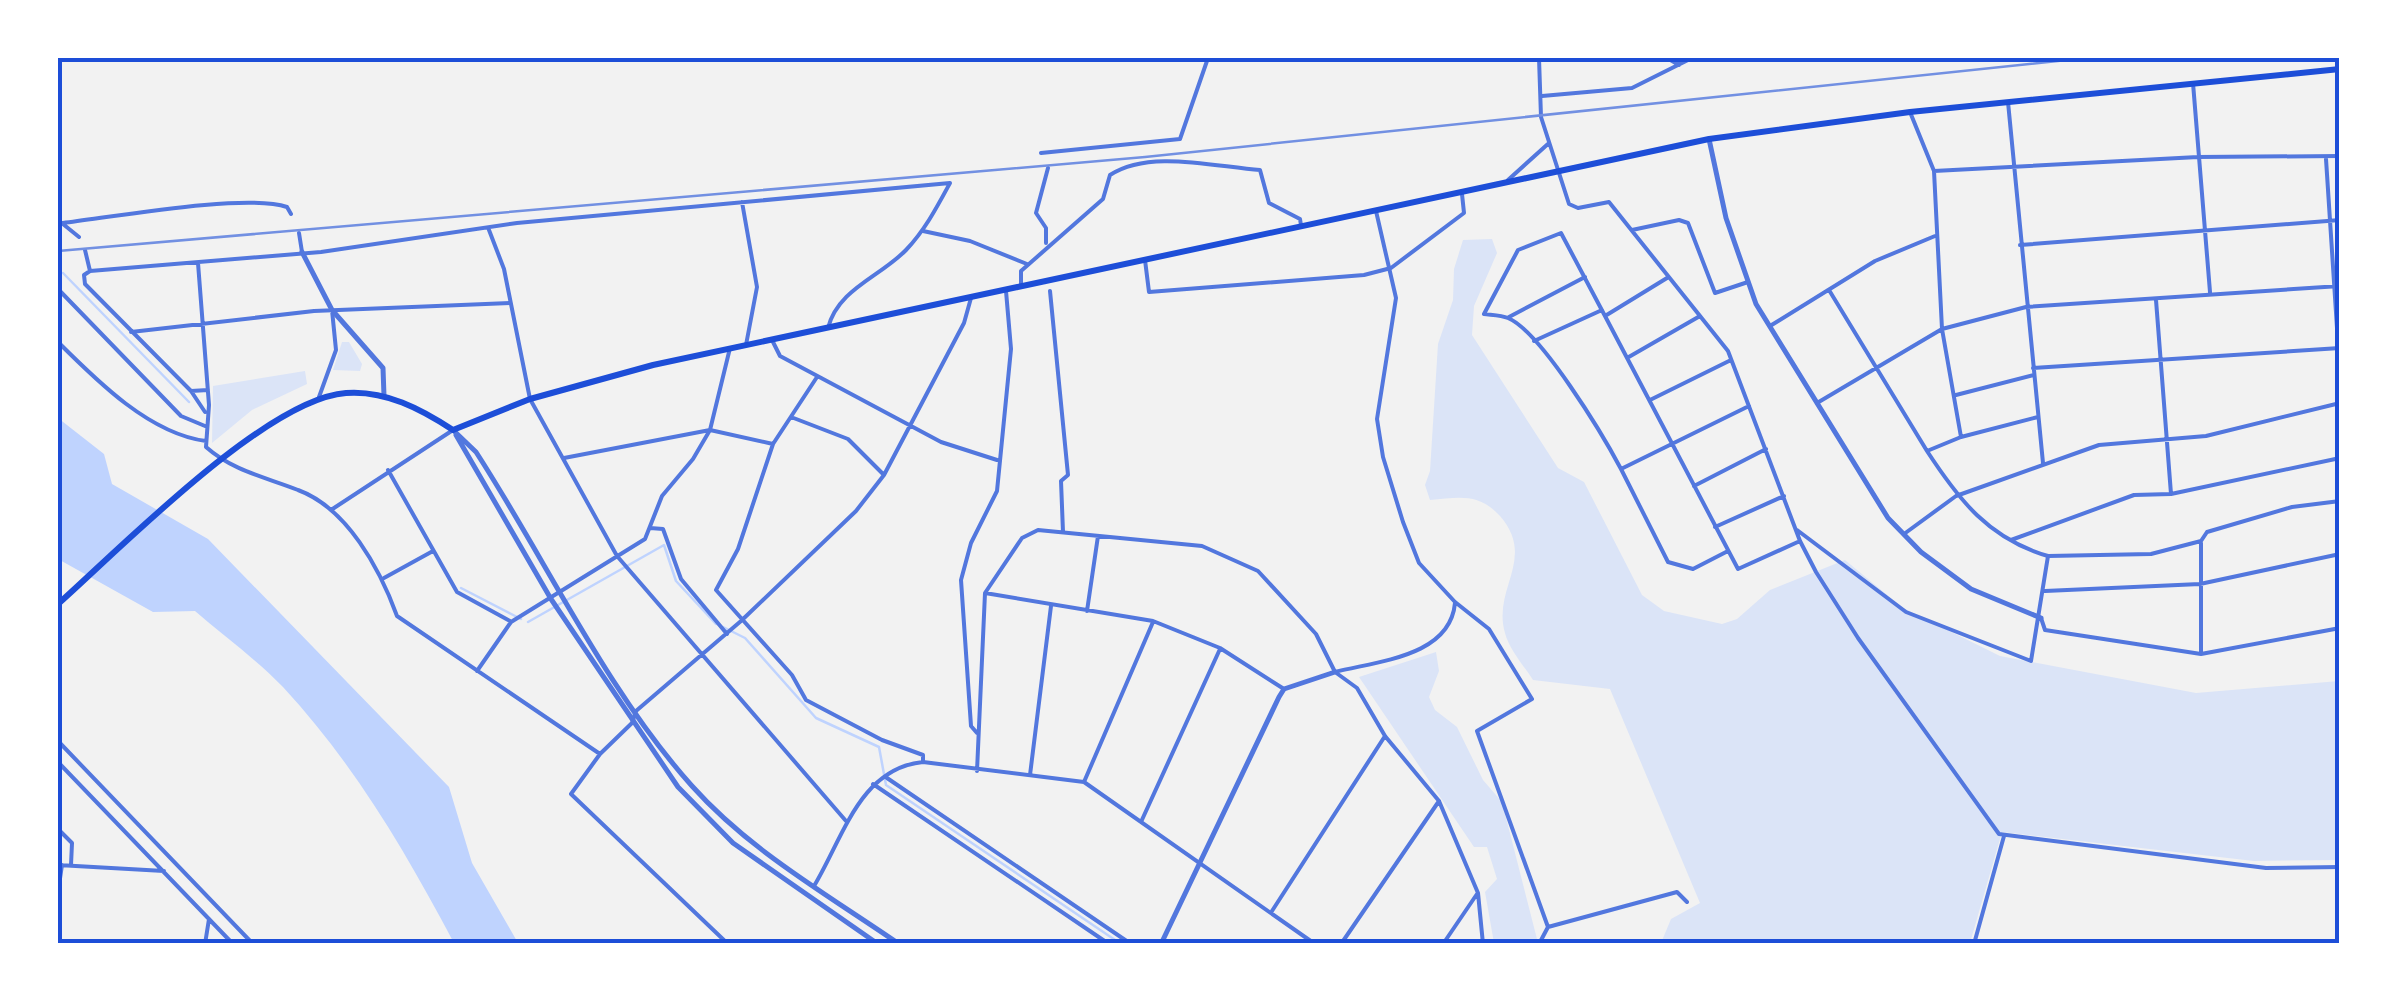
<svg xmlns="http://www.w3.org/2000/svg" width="2397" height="1001" font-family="'Asap Condensed',sans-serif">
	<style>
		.green { fill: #dbe4f7 }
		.water { fill: #bfd3fe }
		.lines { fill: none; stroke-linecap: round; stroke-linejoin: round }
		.stream { stroke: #bfd3fe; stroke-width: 2.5 }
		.minor { stroke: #5277de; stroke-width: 4 }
		.tertiary { stroke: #5277de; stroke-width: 5 }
		.primary { stroke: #1d4ed8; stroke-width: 6 }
		.rail { stroke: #7290e2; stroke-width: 2.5 }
		.neatline { fill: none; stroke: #1d4ed8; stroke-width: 4 }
	</style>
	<rect width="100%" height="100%" fill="#f2f2f2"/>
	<path class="green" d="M 1492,239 L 1497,253 L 1474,306 L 1472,335 L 1558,468 L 1584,482 L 1642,595 L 1664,611 L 1722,624 L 1737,619 L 1770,590 L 1845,560 L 1903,608 L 2000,656 L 2196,693 L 2339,681 L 2339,860 L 2254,861 L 2002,832 L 1970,943 L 1661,943 L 1671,919 L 1700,903 L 1610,689 L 1533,680 C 1524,666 1509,649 1505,633 C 1492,588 1537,559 1500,516 C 1479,493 1460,497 1430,500 L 1425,485 L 1430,471 L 1438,344 L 1453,300 L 1454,269 L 1463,240 Z
		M 342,342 L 349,342 L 362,364 L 360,371 L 333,370 Z
		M 305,371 L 307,384 L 252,410 L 212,443 L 213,386 Z
		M 1436,652 L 1439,671 L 1429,697 L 1435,710 L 1457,727 L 1483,780 L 1502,802 L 1538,943 L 1494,943 L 1485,892 L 1497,879 L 1487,847 L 1474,847 L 1359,677 Z"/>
	<path class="water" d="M 58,418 L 104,454 L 112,484 L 208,539 L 449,787 L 472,863 L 518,943 L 454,943 C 405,851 355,765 283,687 C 257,660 224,636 195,611 L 153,612 L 58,559 Z"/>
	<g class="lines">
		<path class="stream" d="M 63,273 L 189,402
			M 461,588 L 521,619
			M 528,622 L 664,545 L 676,581 L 716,624
			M 723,627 L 745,638 L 816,718 L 879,747 L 886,785 L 1121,944"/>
		<path class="minor" d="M 1539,58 L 1541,117 L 1569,204 L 1578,208 L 1609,202 L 1728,351 L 1800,541 L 1816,572 L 1858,638 L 1999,834 L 2266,868 L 2340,867
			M 1667,58 L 1679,65
			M 2193,83 L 2210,292
			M 1542,96 L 1632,88 L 1692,58
			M 2008,102 L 2043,463
			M 1910,112 L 1934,171 L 1942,329 L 1961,437 L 1927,451 C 1959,500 1989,539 2048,556
			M 1041,153 L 1180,139 L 1208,58
			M 2326,159 L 2340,374
			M 1934,171 L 2198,157 L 2340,156
			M 1508,180 L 1549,143
			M 742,202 L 757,287 L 746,345
			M 1376,211 L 1396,298 L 1377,419 L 1383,457 L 1403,522 L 1419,563 L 1455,602 L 1489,629 L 1532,699 L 1477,731 L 1548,927 L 1539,944
			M 58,220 L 79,237
			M 63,223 C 113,217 246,193 287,207 L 291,214
			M 489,230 L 504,269 L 530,399 L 617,556 L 846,821
			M 1632,230 L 1679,220 L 1688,223 L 1715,293 L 1748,282
			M 923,231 L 970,241 L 1027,264
			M 299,233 L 302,252
			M 1046,243 L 1046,228 L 1036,213 L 1048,168
			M 2020,245 L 2340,220
			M 85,250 L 90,271 L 84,275 L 85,284 L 191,391 L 208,390
			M 1145,260 L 1149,292 L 1364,275 L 1391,268 L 1464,213 L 1462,194
			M 198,263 L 209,405 L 206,447 C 233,471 265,477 298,490 C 347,508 380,569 397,616 L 600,754
			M 90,271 L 321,252 L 517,223 L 950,183 C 937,207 925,230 906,250 C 880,277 838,289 828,328
			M 1667,278 L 1605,316 L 1738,569 L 1800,541
			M 1021,287 L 1021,271 L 1103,199 L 1110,175 C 1149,149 1216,167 1260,170 L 1269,203 L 1300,219 L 1301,225
			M 58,289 L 181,416 L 205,426
			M 1829,290 L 1927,451
			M 1050,291 L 1068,475 L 1061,481 L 1063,532
			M 2156,300 L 2171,494
			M 1605,316 L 1561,233 L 1518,250 L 1484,314 C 1491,315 1501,315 1508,318 C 1541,332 1603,435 1621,469 L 1749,406
			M 1509,317 L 1585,277
			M 1770,326 L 1875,261 L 1935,236
			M 131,332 L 314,311 L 511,303
			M 772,340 L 780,356 L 941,442 L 997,460
			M 1534,341 L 1602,310
			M 58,342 C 97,381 150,434 206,441
			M 1627,358 L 1700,316
			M 2033,368 L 2340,348
			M 191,391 L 205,412
			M 1956,395 L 2034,375
			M 319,397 L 336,350 L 332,310
			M 1650,400 L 1731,360
			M 1817,403 L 1942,329 L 2026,307 L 2340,286
			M 791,417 L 848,439 L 884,475
			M 1961,437 L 2038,417
			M 773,444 L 738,549 L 716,590 L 792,675 L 806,700 L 882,740 L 923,755 L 923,762
			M 564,458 L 710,430 L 773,444 L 817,377
			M 1621,469 L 1668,562 L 1693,569 L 1728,551
			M 388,470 L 457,592 L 510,621
			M 1694,486 L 1766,449
			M 331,510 L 453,430
			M 1715,527 L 1784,496
			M 650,528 L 663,529 L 681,579 L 727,634
			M 1797,530 L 1906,612 L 2031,661 L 2048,556 L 2151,554 L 2201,541 L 2207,532 L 2292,507 L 2340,501
			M 1904,534 L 1956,496 L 2099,445 L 2206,436 L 2340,403
			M 2011,540 L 2134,495 L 2171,494 L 2340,458
			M 384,578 L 433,551
			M 2045,591 L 2200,584 L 2340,554
			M 985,593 L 1153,621 L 1220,648 L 1284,689
			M 1087,611 L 1098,536
			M 2041,618 L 2045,630 L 2201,654 L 2340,628
			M 2201,654 L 2201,543
			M 477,671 L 511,622 L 645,539 L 662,496 L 693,459 L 710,430 L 730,348
			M 1335,672 C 1377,661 1450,657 1455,603
			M 977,733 L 971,726 L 961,580 L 971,543 L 997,491 L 1011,349 L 1006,291
			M 58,741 L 253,944
			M 58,762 L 233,944
			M 977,771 L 985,593 L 1022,538 L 1038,530 L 1202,546 L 1258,571 L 1316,634 L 1335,672 L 1357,688 L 1385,736 L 1439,801 L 1478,893 L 1483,944
			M 1030,775 L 1051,606
			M 887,778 L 1131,944
			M 1084,782 L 1153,622
			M 873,784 L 1109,944
			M 1141,822 L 1220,649
			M 58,829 L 72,843 L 71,865
			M 58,865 L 164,871
			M 814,886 C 843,838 860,768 923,762 L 1084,782 L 1315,944
			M 58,892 L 62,865
			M 1272,911 L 1385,736
			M 1548,927 L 1677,892 L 1687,902
			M 205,944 L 209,919
			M 728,944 L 571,794 L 600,754 L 632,723 L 636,711 L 741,621 L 856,511 L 884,475 L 964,323 L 971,298
			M 1341,944 L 1439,801
			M 1443,944 L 1477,894
			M 1974,944 L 2004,836"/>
		<path class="tertiary" d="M 1709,139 L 1726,218 L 1756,304 L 1888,518 L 1921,552 L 1971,589 L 2041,618
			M 302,252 L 332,310 L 383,368 L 384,396
			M 453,430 L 476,452 C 546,560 606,690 692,786 C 750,851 828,895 899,944
			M 456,435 L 551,599 L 678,787 L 733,843 L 878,944
			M 1161,944 L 1279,697 L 1284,689 L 1335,672"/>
		<path class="primary" d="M 58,604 C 121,548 266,399 346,393 C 385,390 421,409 453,430 L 530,399 L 653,365 L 1709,139 L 1910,112 L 2340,69"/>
		<path class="rail" d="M 58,251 L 1145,157 L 2086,58"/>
	</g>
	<rect width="2397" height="1001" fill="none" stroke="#ffffff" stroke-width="120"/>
	<rect x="60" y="60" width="2277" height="881" class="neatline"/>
</svg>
